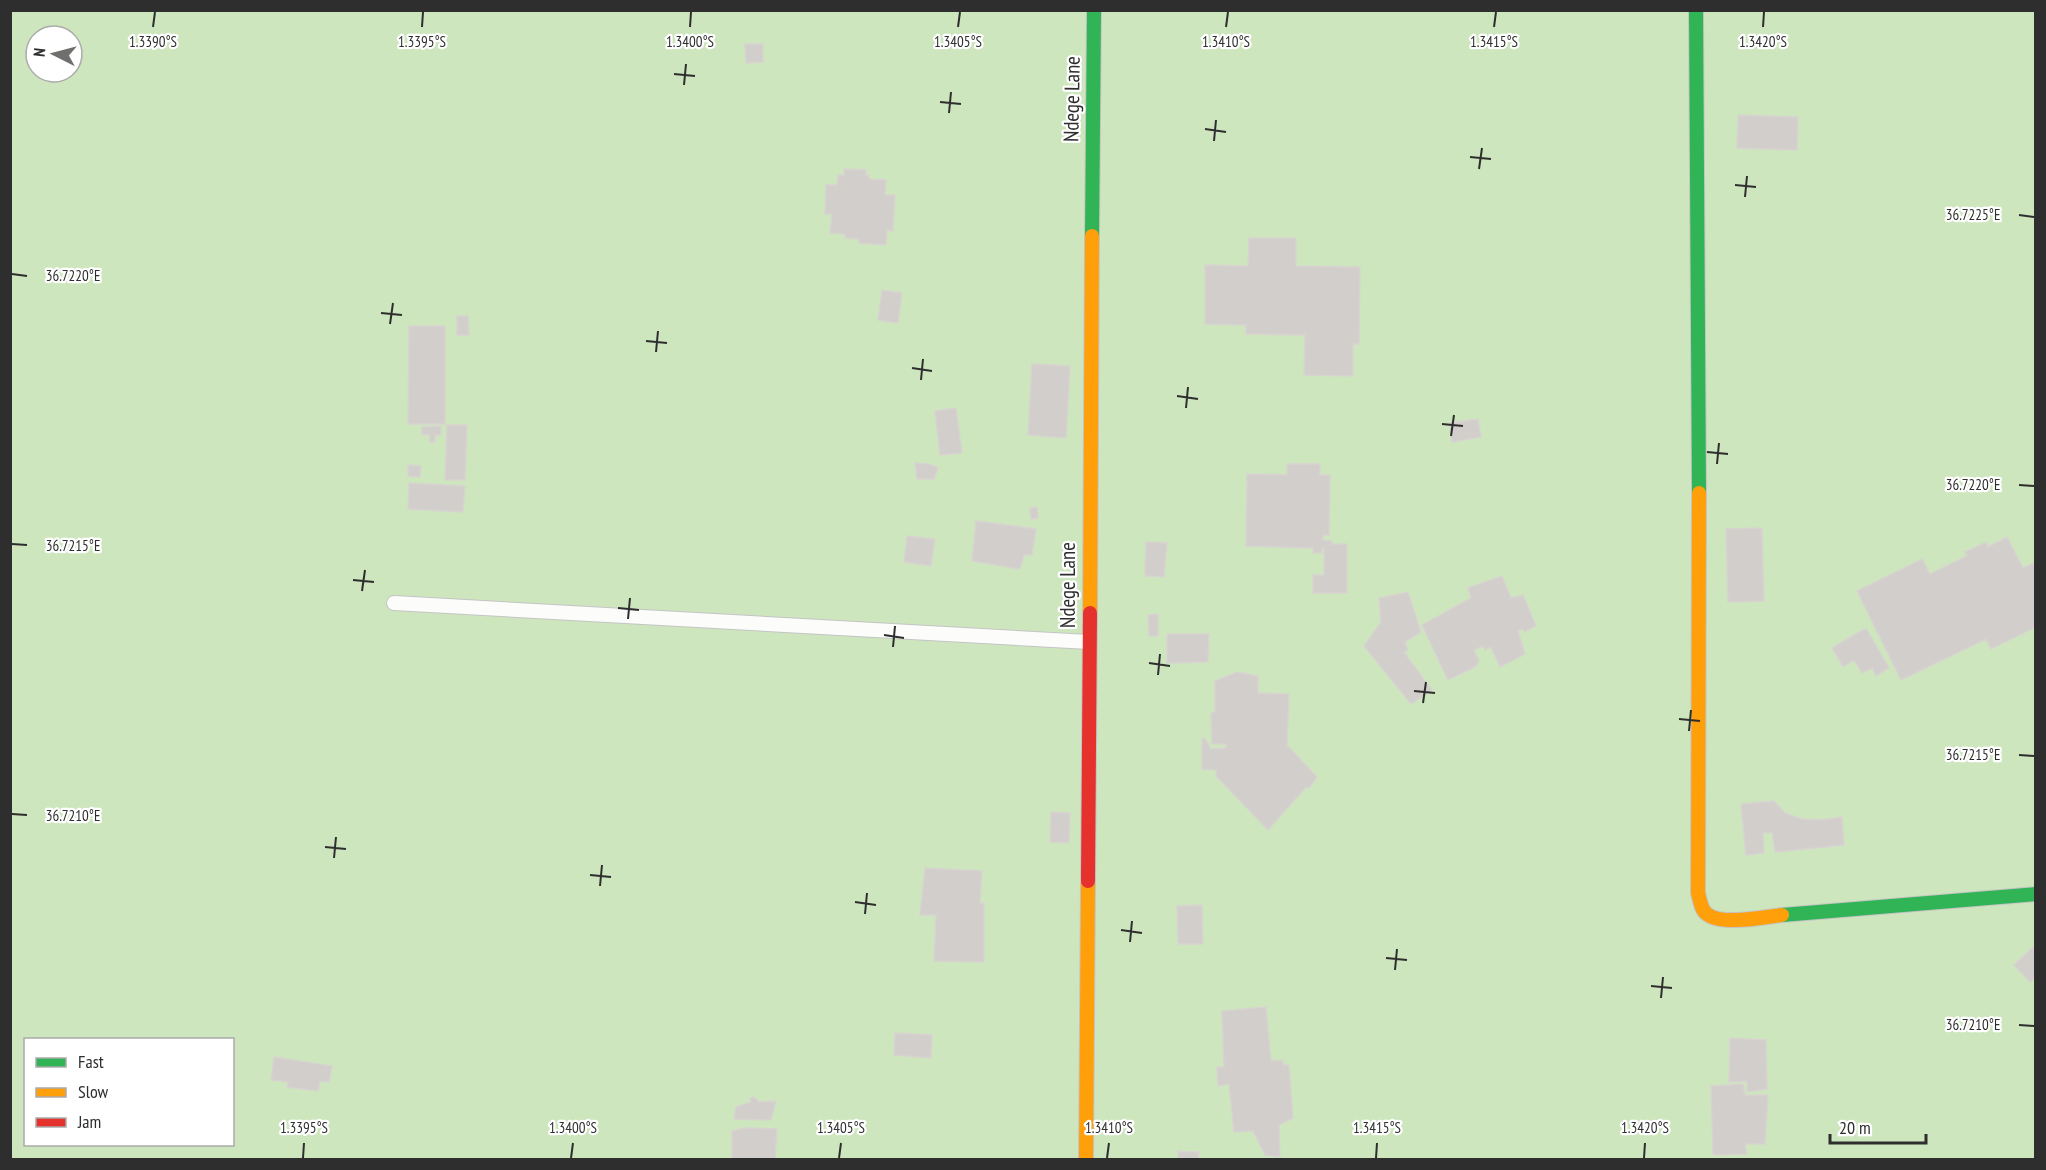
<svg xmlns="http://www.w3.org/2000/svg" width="2046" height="1170" font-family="'PT Sans Narrow',sans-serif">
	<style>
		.green { fill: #cee6be; fill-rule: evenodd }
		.building { fill: #d1cecb; stroke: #d7d4d0; stroke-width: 1.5 }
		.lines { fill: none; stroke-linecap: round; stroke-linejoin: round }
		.lane-casing { stroke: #c5c4c5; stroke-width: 16 }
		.fast-casing { stroke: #c5c4c5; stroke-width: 16 }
		.slow-casing { stroke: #c5c4c5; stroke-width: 16 }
		.jam-casing { stroke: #c5c4c5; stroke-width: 16 }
		.lane { stroke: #fcfcfb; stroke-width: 14 }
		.fast { stroke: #30b455; stroke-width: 14 }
		.slow { stroke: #ff9f0a; stroke-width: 14 }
		.jam { stroke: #e5322d; stroke-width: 14 }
		.ticks { fill: none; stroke: #2e2e2e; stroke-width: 2 }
		.labels { text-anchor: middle; stroke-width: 4.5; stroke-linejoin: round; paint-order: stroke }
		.street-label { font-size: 21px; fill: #2e2e2e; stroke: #fff }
		.ticks-label { font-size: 15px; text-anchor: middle; fill: #2e2e2e; stroke: #fff; stroke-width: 4.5; stroke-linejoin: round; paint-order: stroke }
	</style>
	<rect width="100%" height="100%" fill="#ece8e4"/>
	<path class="green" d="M 10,11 L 2035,11 L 2035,1159 L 11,1159 ZM 36,36 L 72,36 L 72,72 L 36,72 ZM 26,1040 L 232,1040 L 232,1144 L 26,1144 Z"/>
	<path class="building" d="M 745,44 L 763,44 L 763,62 L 746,63 Z
		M 1738,115 L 1798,117 L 1797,150 L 1737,148 Z
		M 844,169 L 866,170 L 866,175 L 869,175 L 869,179 L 886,180 L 885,195 L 895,195 L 893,231 L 887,230 L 886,245 L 859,243 L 858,239 L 845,238 L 845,234 L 830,233 L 832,214 L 825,214 L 826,185 L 837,185 L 838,175 L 844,175 Z
		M 1249,238 L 1296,238 L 1296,266 L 1360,267 L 1359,344 L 1353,344 L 1353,376 L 1304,375 L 1305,335 L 1246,334 L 1246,325 L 1205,324 L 1205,265 L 1248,266 Z
		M 882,290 L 902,293 L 898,323 L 878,320 Z
		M 457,316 L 468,316 L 469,335 L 457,335 Z
		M 409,326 L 445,326 L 445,424 L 408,424 Z
		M 1032,364 L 1070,366 L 1066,438 L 1028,435 Z
		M 956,408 L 962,453 L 940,455 L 935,411 Z
		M 1478,419 L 1481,437 L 1452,442 L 1450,423 Z
		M 447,425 L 467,425 L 465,480 L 445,480 Z
		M 441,426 L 441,435 L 435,435 L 435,442 L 430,442 L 429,434 L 422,435 L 422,427 Z
		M 915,463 L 929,464 L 938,468 L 934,479 L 917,479 Z
		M 1287,464 L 1320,464 L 1320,475 L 1330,475 L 1329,535 L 1323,535 L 1323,540 L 1332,541 L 1331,544 L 1347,544 L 1347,593 L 1313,593 L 1313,575 L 1324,575 L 1324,548 L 1322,548 L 1322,553 L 1313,553 L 1313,548 L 1246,546 L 1247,474 L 1287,475 Z
		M 408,465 L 421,466 L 420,477 L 408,476 Z
		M 409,483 L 465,486 L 463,512 L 408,509 Z
		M 1037,507 L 1038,518 L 1031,519 L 1030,508 Z
		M 976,521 L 1036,529 L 1032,555 L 1024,555 L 1020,569 L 972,561 Z
		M 1762,528 L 1764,601 L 1728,602 L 1726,529 Z
		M 907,536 L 935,539 L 931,566 L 904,562 Z
		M 2007,537 L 2023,568 L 2036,562 L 2036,627 L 1991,649 L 1986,639 L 1901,680 L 1857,591 L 1922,559 L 1930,574 L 1967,556 L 1965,552 L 1986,542 L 1988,547 Z
		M 1146,542 L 1167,543 L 1164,577 L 1146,576 L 1145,572 Z
		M 1502,576 L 1511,598 L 1523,595 L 1536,626 L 1524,632 L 1523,629 L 1518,630 L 1525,654 L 1500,667 L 1491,647 L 1485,650 L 1483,646 L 1474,650 L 1479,661 L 1475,667 L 1448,680 L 1422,625 L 1471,598 L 1468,588 Z
		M 1408,592 L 1421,632 L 1405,642 L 1408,650 L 1404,652 L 1432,690 L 1411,704 L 1364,646 L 1381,622 L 1379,598 Z
		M 1158,614 L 1158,636 L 1149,636 L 1148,615 Z
		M 1866,628 L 1889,668 L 1876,676 L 1872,668 L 1862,673 L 1854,660 L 1843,667 L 1832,648 Z
		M 1167,634 L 1209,634 L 1208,662 L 1167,663 Z
		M 1237,672 L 1258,676 L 1258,693 L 1289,694 L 1287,745 L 1317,777 L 1309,788 L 1306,787 L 1268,830 L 1216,776 L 1216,770 L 1202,769 L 1202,738 L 1205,739 L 1211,749 L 1226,748 L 1226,744 L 1212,744 L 1211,713 L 1215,712 L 1215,681 Z
		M 1774,801 L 1785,813 L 1802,819 L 1821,820 L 1842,817 L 1844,845 L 1775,852 L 1772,832 L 1763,833 L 1764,853 L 1746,855 L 1741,804 Z
		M 1051,812 L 1070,813 L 1069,843 L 1050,842 Z
		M 925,868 L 982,871 L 980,903 L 984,903 L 984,962 L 934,961 L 936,915 L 920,915 Z
		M 1202,905 L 1203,944 L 1178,944 L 1177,906 Z
		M 2033,947 L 2036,950 L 2036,977 L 2030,982 L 2014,965 Z
		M 1266,1007 L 1271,1061 L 1283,1060 L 1283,1065 L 1289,1065 L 1293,1118 L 1279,1125 L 1280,1157 L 1265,1155 L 1253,1131 L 1234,1132 L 1229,1084 L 1218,1086 L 1217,1067 L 1224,1067 L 1222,1011 Z
		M 895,1033 L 932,1035 L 931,1058 L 894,1055 Z
		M 1730,1038 L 1766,1040 L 1767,1089 L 1747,1092 L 1747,1081 L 1729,1082 Z
		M 274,1057 L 332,1066 L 329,1082 L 320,1081 L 318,1091 L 287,1087 L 288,1082 L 271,1080 Z
		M 1743,1084 L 1745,1095 L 1768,1095 L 1765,1144 L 1745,1144 L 1747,1154 L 1713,1155 L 1711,1086 Z
		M 754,1097 L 759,1102 L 776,1101 L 771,1120 L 734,1119 L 736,1107 L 751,1102 L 750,1098 Z
		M 745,1128 L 777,1129 L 775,1160 L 732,1160 L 732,1131 Z
		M 1178,1151 L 1199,1152 L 1198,1160 L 1178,1160 Z"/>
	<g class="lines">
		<defs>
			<path id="lane" d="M 394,603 L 1089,642"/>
			<path id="fast" d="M 1696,10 L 1699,493
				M 1092,236 L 1094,10
				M 1782,915 L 2036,894"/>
			<path id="slow" d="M 1699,493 L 1698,893 C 1700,900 1701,910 1707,914 C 1721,926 1764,917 1782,915
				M 1090,613 L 1092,236
				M 1086,1160 L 1088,881"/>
			<path id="jam" d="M 1088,881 L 1090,613"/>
		</defs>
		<use href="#lane" class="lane-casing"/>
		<use href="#fast" class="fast-casing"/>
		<use href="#slow" class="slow-casing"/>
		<use href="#jam" class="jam-casing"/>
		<use href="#lane" class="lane"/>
		<use href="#fast" class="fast"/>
		<use href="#slow" class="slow"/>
		<use href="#jam" class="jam"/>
	</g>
	<path class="ticks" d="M 153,27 L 155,12M 422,27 L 423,12M 690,27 L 691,12M 958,27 L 960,12M 1226,27 L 1228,12M 1494,27 L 1496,12M 1763,27 L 1764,12M 674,74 L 695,76M 684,85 L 686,64M 940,102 L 961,104M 949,113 L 951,92M 1205,129 L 1226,132M 1214,141 L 1216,120M 1470,157 L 1491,159M 1479,169 L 1482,148M 1735,185 L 1756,187M 1745,197 L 1747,176M 2019,215 L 2034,217M 12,274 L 27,276M 381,313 L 402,315M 390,324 L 393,303M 646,341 L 667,343M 656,352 L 658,331M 912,368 L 932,371M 921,380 L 923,359M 1177,396 L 1198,399M 1186,408 L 1188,387M 1442,424 L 1463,426M 1451,436 L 1454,415M 1707,452 L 1728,454M 1717,464 L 1719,443M 2019,485 L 2034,486M 12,544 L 27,545M 353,580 L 374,582M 362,591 L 365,570M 618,608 L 639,610M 628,619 L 630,598M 884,635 L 904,638M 893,647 L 895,626M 1149,663 L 1170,666M 1158,675 L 1160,654M 1414,691 L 1435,693M 1423,703 L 1426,682M 1679,719 L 1700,721M 1689,731 L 1691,710M 2019,755 L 2034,756M 12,814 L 27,815M 325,847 L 346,849M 334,858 L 336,837M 590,875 L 611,877M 600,886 L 602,865M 855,902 L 876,905M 865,914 L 867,893M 1121,930 L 1142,933M 1130,942 L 1132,921M 1386,958 L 1407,960M 1395,970 L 1397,949M 1651,986 L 1672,988M 1661,998 L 1663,977M 2019,1025 L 2034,1026M 303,1158 L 304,1143M 571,1158 L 573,1143M 839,1158 L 841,1143M 1107,1158 L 1109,1143M 1376,1158 L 1377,1143M 1644,1158 L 1645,1143"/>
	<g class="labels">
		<g class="street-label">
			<text transform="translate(1072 99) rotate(-89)" y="7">Ndege Lane</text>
			<text transform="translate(1068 585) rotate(-90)" y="7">Ndege Lane</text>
		</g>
	</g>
	<g class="ticks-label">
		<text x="153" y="47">1.3390°S</text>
		<text x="422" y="47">1.3395°S</text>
		<text x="690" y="47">1.3400°S</text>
		<text x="958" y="47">1.3405°S</text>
		<text x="1226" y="47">1.3410°S</text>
		<text x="1494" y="47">1.3415°S</text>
		<text x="1763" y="47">1.3420°S</text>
		<text x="1973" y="220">36.7225°E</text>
		<text x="73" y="281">36.7220°E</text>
		<text x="1973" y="490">36.7220°E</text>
		<text x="73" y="551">36.7215°E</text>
		<text x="1973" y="760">36.7215°E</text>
		<text x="73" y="821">36.7210°E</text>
		<text x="1973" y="1030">36.7210°E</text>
		<text x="304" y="1133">1.3395°S</text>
		<text x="573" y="1133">1.3400°S</text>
		<text x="841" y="1133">1.3405°S</text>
		<text x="1109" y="1133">1.3410°S</text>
		<text x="1377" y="1133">1.3415°S</text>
		<text x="1645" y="1133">1.3420°S</text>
	</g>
	<rect width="2046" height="1170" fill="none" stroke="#2e2e2e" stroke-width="24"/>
	<rect x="24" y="1038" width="210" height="108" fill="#ffffff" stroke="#ababab" stroke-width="1.5"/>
	<rect x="36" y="1058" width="30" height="9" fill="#30b455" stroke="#ababab" stroke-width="1.5"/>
	<text x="78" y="1068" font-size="18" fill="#2e2e2e">Fast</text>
	<rect x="36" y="1088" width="30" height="9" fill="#ff9f0a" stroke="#ababab" stroke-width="1.5"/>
	<text x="78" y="1098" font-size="18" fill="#2e2e2e">Slow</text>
	<rect x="36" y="1118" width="30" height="9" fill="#e5322d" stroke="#ababab" stroke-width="1.5"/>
	<text x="78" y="1128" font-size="18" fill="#2e2e2e">Jam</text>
	<g transform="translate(54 54) rotate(276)"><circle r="28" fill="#ffffff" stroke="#ababab" stroke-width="1.5"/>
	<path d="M0-4.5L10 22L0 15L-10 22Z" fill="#706f6e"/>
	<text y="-9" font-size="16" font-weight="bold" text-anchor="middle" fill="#2e2e2e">N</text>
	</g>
	<path d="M1830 1134v9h96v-9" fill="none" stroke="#2e2e2e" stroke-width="3"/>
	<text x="1839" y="1134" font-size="18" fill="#2e2e2e" stroke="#ffffff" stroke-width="4.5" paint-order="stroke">20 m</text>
</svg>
